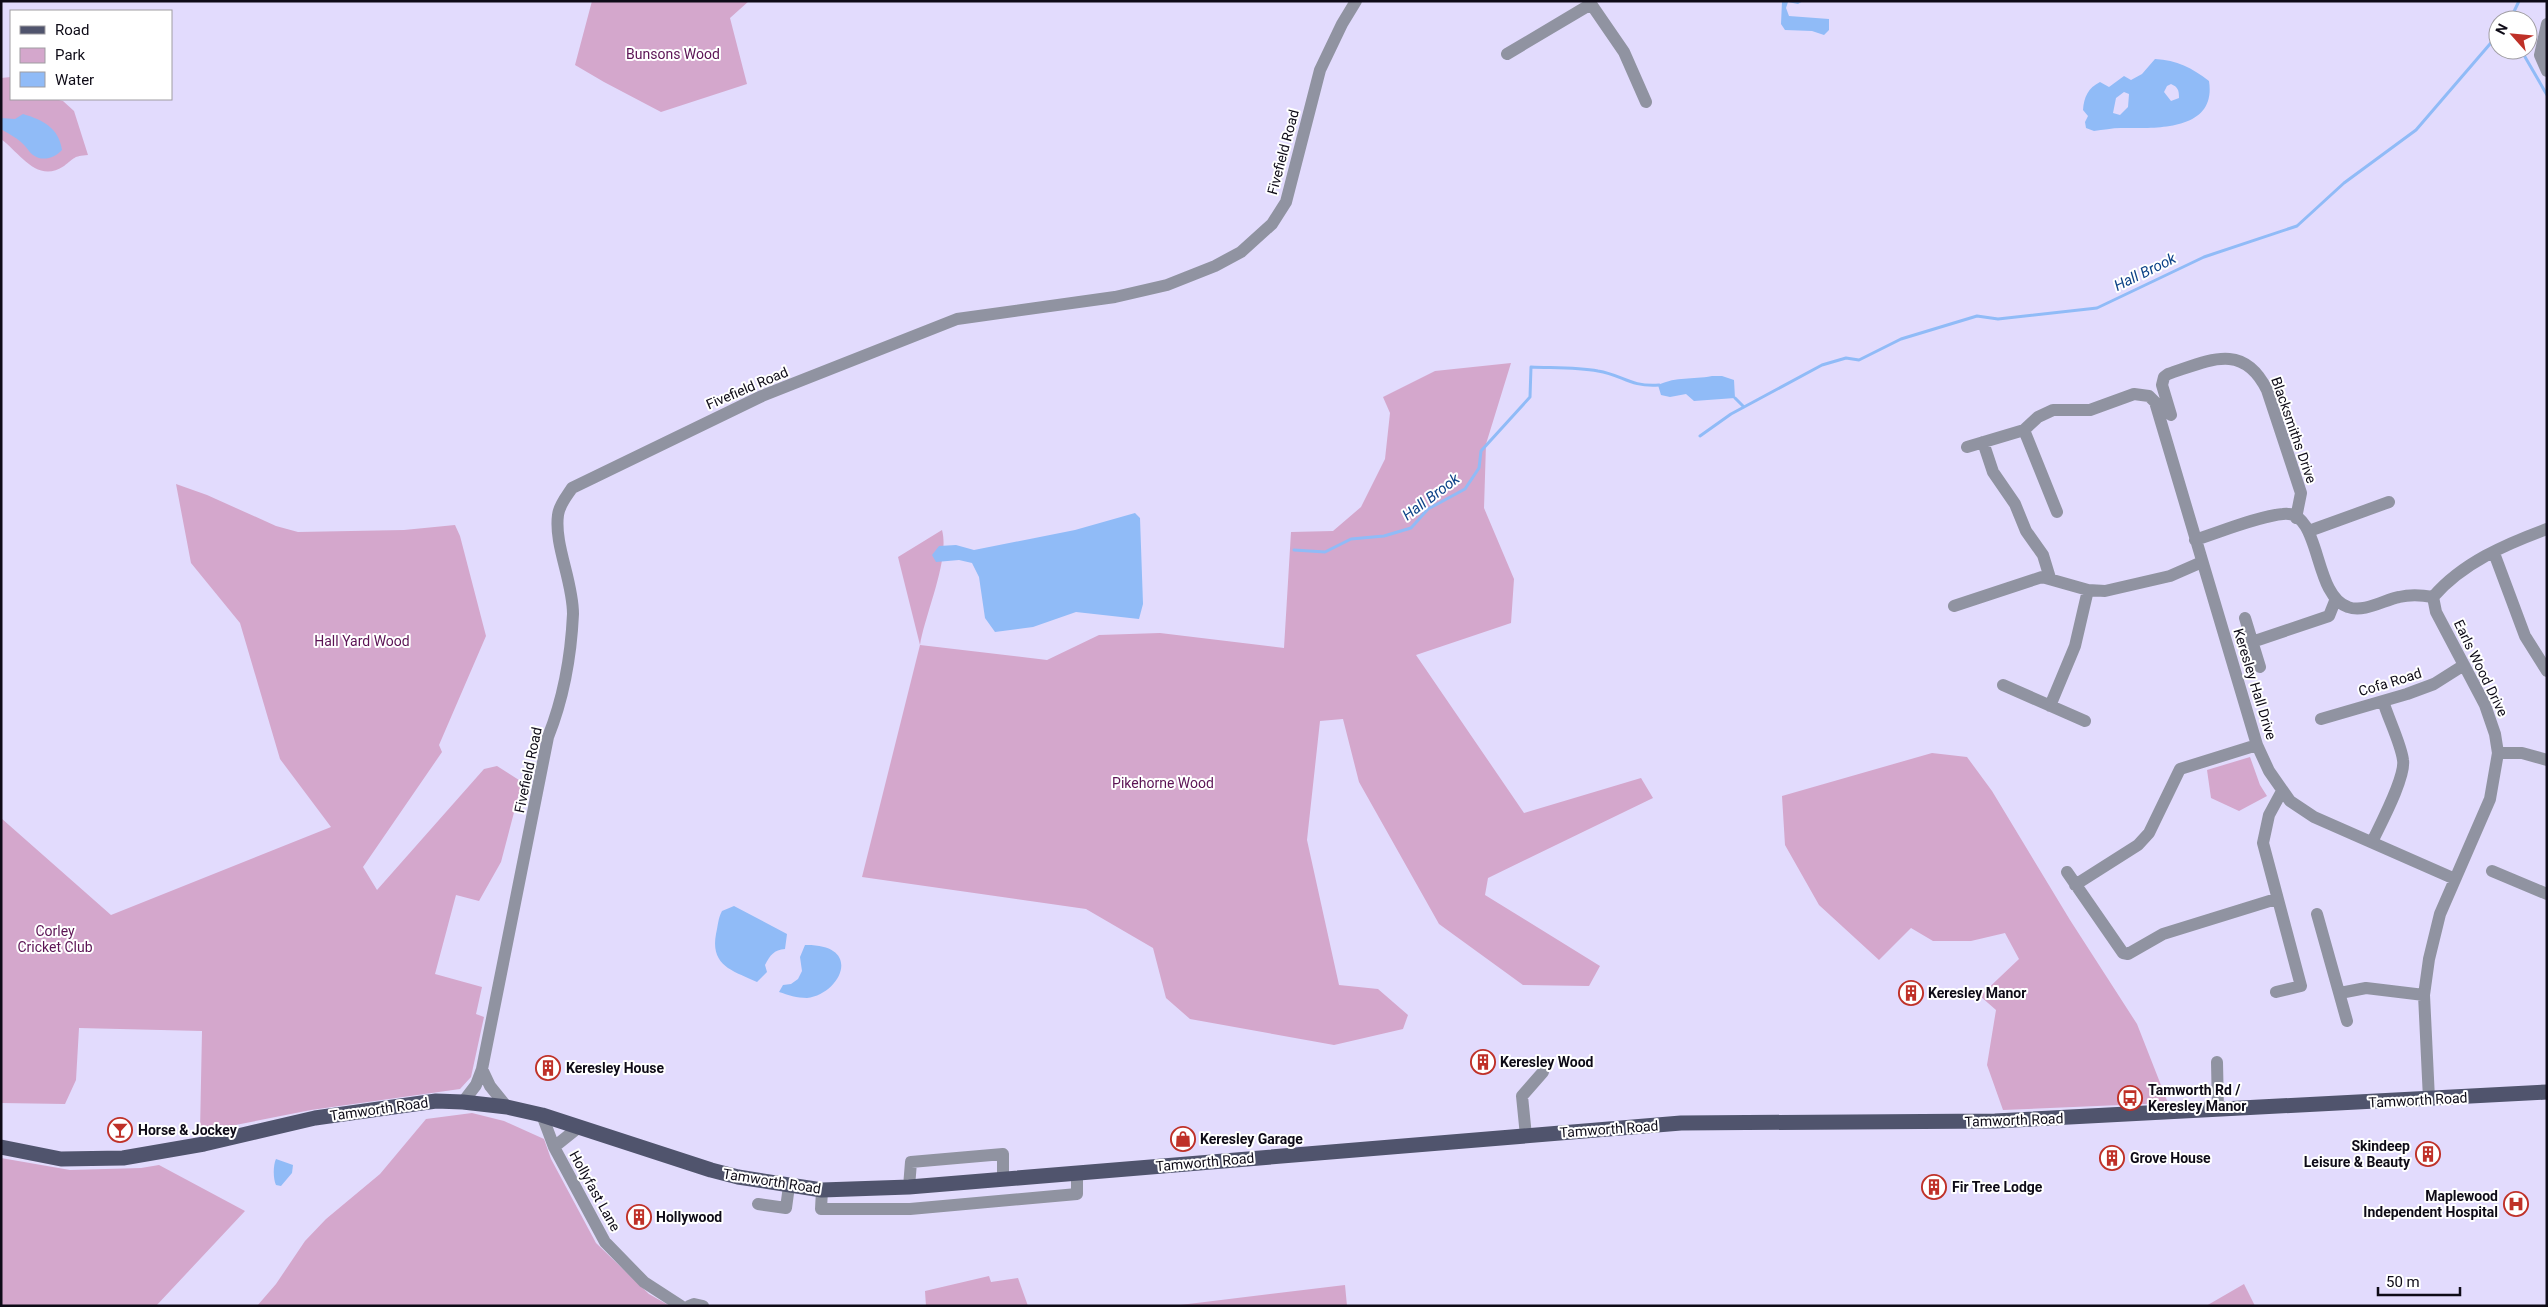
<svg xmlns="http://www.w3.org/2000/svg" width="2548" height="1307" font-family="Roboto,sans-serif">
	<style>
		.green { fill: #d4a7cc }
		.water { fill: #90bbf7; fill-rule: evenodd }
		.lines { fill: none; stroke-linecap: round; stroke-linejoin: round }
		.stream { stroke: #90bbf7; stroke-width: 3 }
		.minor { stroke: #9093a1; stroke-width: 12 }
		.major { stroke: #50546d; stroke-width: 15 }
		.labels { text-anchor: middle; stroke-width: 4; stroke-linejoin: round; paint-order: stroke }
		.park-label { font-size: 14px; fill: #5b1354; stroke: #fff }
		.street-label { font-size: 14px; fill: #0e0b17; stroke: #fff }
		.poi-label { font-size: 14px; font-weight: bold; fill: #0e0b17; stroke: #fff; text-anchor: start }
		.water-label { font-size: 15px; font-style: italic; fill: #0c4287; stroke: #fff }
	</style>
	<rect width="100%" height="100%" fill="#e2dbfd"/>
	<path class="green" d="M 592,1 L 749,1 L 730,18 L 747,84 L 661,112 L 604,82 L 575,65 Z
		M 11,77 L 11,99 L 55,99 L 63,101 L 74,111 L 88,155 C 73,156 75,158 64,166 C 37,184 20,153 1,139 L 1,78 Z
		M 1511,363 L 1486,444 L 1484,508 L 1514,579 L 1511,623 L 1416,655 L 1524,813 L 1641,778 L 1653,798 L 1488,878 L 1485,895 L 1600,966 L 1589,986 L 1523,985 L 1439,924 L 1359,782 L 1343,719 L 1320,721 L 1307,840 L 1339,985 L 1378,989 L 1408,1015 L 1403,1029 L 1334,1045 L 1190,1019 L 1166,998 L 1153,948 L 1086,909 L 862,877 L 920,645 L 898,557 L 942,530 C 950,559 925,614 920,645 L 1047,660 L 1099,635 L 1160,633 L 1284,648 L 1291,532 L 1333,531 L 1361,507 L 1385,459 L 1390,413 L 1383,397 L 1435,371 Z
		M 176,484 L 207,495 L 276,526 L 298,532 L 404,530 L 455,525 L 460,536 L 486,636 L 439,745 L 442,752 L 363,867 L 377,890 L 484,769 L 497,766 L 522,782 L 501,862 L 479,901 L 456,895 L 435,974 L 482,987 L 476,1014 L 484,1017 L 471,1077 L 460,1089 L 311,1110 L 200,1132 L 202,1031 L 79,1028 L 76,1080 L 65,1104 L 1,1103 L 1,818 L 111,915 L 331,827 L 280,759 L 240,623 L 191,563 Z
		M 1932,753 L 1967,757 L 1992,791 L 2070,920 L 2137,1024 L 2168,1103 L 2003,1110 L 1987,1065 L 1996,1010 L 1980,996 L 2019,959 L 2005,933 L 1971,941 L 1933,941 L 1911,928 L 1879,960 L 1819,905 L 1785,845 L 1782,796 Z
		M 2250,757 L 2260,785 L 2267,796 L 2239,811 L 2211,798 L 2207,770 Z
		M 472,1113 L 504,1121 L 544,1139 L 551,1159 L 596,1243 L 649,1294 L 670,1306 L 257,1306 L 276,1284 L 305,1241 L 326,1219 L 380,1174 L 426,1119 Z
		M 1,1158 L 70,1170 L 141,1168 L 159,1165 L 245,1211 L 156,1306 L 1,1306 Z
		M 989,1276 L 991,1282 L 1018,1278 L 1028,1306 L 926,1306 L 925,1291 Z
		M 2244,1284 L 2255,1306 L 2206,1306 Z
		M 1345,1285 L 1347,1306 L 1172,1306 Z"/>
	<path class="water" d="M 1782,1 L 1803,1 L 1798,4 L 1788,2 L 1786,8 L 1789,16 L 1829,19 L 1829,30 L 1824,35 L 1812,31 L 1785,30 L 1781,24 Z
		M 2155,59 C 2177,60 2192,68 2209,81 C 2217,132 2154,128 2121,128 C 2112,128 2103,130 2094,131 L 2086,128 L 2085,122 L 2088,116 L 2083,110 C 2084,97 2088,88 2100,82 L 2109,87 L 2124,76 L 2131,80 L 2142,74 ZM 2171,84 C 2178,87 2179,90 2179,98 L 2171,101 L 2164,92 L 2167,86 ZM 2124,92 L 2129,94 L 2128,107 L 2120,115 L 2113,113 L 2116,98 Z
		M 23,114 C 43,120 59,128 62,150 C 55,158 42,162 33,155 C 30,153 28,149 25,146 C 19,139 9,134 1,129 L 1,118 L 15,119 Z
		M 1712,376 L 1722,376 L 1734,380 L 1735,398 L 1694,401 L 1686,394 L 1670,397 L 1661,395 L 1658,385 C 1678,376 1691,380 1712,376 Z
		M 1135,513 L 1140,518 L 1143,604 L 1139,619 L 1076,612 L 1033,627 L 995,632 L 985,618 L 979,577 L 972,563 L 959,560 L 936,562 L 932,555 L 939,546 L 956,545 L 974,550 L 1075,530 Z
		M 734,906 L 787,934 L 785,949 C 774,950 770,955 765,965 L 767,972 L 757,982 C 733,971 710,966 716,934 C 718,926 718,918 722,911 Z
		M 805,945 C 864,944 841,994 807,998 C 797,998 788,995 779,992 L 783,985 L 791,984 L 798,979 L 802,971 L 800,957 Z
		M 276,1159 L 293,1165 L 292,1173 L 281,1186 L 276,1185 C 273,1179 273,1165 276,1159 Z"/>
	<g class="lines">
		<path class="stream" d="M 2510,20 L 2519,1
			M 2521,50 L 2547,95
			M 1735,398 L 1744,407
			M 1700,436 L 1731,414 L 1822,365 L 1846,358 L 1859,360 L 1901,339 L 1977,316 L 1998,319 L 2097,308 L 2204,257 L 2297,226 L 2344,183 L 2416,130 L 2496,37
			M 1294,550 L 1325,552 L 1351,539 L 1384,536 L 1411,528 L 1428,509 L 1465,489 L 1479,468 L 1481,451 L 1530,397 L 1531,367 C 1553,368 1577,367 1598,371 C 1623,375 1629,387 1659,385"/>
		<path class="minor" d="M 1589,1 L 1624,52 L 1646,102
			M 2547,24 L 2540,55 L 2547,71
			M 1507,54 L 1591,4
			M 2171,415 L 2162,385 L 2164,377 L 2168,374 C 2208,361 2243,341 2267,390 L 2301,493 L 2296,518
			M 2024,430 L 2057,512
			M 1983,442 L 1993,472 L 2015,504 L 2026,531 L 2043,555 L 2050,578
			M 1967,447 L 2024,430 L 2038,417 L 2053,410 L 2090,410 L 2134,394 L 2149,396 L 2155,402 L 2257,745 L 2269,771 L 2290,801 L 2314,817 L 2455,879
			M 2309,531 L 2389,502
			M 2195,540 C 2220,532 2259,516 2283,514 C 2322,509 2312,595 2348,607 C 2364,613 2384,600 2399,597 C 2411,594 2422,595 2433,597
			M 2494,553 L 2525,636 L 2547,671
			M 1954,606 L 2042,577 L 2088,590 L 2105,591 L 2170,576 L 2202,562
			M 2245,618 L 2260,667
			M 2252,642 L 2329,616 L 2335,601
			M 2003,685 L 2085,721
			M 2050,706 L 2075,646 L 2088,590
			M 2321,719 L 2407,694 L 2434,684 L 2464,665
			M 2498,753 L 2522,753 L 2547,760
			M 2372,842 C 2380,825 2406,777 2403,760 C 2401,744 2388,718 2383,701
			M 2492,871 L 2547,894
			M 2067,872 L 2123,953 L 2128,954 L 2163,934 L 2276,899
			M 2075,885 L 2138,845 L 2149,833 L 2180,769 L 2257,745
			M 2317,914 L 2347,1021
			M 2276,992 L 2301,986 L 2263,843 L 2269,815 L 2282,791
			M 2340,993 L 2366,988 L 2424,995
			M 2217,1062 L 2218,1110
			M 482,1069 L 490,1086 L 507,1107
			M 2429,1099 L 2424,995 L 2429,959 L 2440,914 L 2490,799 L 2498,753 L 2495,734 L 2485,705 L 2436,612 L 2433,597 C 2462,563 2506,544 2547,529
			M 463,1102 L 476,1085 L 482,1069 L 548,737 C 564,697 571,657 573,614 C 573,581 554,545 558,515 C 559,505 567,496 572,488 L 762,396 L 957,319 L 1115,297 L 1167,285 L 1215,266 L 1241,252 L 1272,224 L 1286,202 L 1320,70 L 1342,24 L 1356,1
			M 542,1115 L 554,1147 L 605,1242 L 644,1282 L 681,1306
			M 1526,1136 L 1522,1096 L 1543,1072
			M 554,1147 L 579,1127
			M 909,1187 L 911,1162 L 1003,1154 L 1003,1179
			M 822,1190 L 821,1209 L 910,1209 L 1077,1194 L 1077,1174
			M 758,1204 L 786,1208 L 789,1186
			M 689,1306 L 694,1304 L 703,1306"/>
		<path class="major" d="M 1,1147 L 61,1159 L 123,1158 L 204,1144 L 315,1118 L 436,1101 L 463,1102 L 507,1107 L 542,1115 L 711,1170 L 738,1177 L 822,1190 L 909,1187 L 1681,1123 L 1995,1121 L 2547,1092"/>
	</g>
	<defs>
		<symbol id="building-ring" viewBox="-11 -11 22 22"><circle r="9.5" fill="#fff" stroke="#bf3128" stroke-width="1.5"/><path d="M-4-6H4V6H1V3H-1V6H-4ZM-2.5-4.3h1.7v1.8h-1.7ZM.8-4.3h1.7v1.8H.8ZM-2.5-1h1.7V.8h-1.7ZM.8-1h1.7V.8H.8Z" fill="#bf3128"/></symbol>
		<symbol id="bus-ring" viewBox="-11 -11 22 22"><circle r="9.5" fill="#fff" stroke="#bf3128" stroke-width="1.5"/><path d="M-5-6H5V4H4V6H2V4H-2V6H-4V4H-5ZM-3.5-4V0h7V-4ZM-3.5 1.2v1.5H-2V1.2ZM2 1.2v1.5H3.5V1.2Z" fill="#bf3128"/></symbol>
		<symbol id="bar-ring" viewBox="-11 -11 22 22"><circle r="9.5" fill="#fff" stroke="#bf3128" stroke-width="1.5"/><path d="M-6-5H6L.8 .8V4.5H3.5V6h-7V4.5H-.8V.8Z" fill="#bf3128"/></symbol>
		<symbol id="shop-ring" viewBox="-11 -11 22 22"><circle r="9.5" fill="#fff" stroke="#bf3128" stroke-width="1.5"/><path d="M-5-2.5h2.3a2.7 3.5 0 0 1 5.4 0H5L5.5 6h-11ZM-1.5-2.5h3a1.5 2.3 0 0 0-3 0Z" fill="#bf3128"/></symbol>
		<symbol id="hospital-ring" viewBox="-11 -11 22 22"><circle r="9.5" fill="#fff" stroke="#bf3128" stroke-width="1.5"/><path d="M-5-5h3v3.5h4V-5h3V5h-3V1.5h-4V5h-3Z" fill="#bf3128"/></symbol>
	</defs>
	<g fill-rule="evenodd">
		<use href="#building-ring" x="1897" y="979" width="28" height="28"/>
		<use href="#building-ring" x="1469" y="1048" width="28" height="28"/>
		<use href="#building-ring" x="534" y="1054" width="28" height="28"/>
		<use href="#bus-ring" x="2116" y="1084" width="28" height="28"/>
		<use href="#bar-ring" x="106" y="1116" width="28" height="28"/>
		<use href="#shop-ring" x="1169" y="1125" width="28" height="28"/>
		<use href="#building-ring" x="2414" y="1140" width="28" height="28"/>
		<use href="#building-ring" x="2098" y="1144" width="28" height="28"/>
		<use href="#building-ring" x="1920" y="1173" width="28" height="28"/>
		<use href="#hospital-ring" x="2502" y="1190" width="28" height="28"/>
		<use href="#building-ring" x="625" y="1203" width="28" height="28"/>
	</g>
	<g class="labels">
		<g class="park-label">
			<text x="673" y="59">Bunsons Wood</text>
			<text x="362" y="646">Hall Yard Wood</text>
			<text x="1163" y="788">Pikehorne Wood</text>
			<text x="55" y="936">Corley<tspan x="55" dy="16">Cricket Club</tspan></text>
		</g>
		<g class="street-label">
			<text transform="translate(1283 152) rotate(-75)" y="5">Fivefield Road</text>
			<text transform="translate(747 388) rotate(-23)" y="5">Fivefield Road</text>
			<text transform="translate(2294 430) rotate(71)" y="5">Blacksmiths Drive</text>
			<text transform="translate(2481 668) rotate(64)" y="5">Earls Wood Drive</text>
			<text transform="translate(2390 682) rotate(-17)" y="5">Cofa Road</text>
			<text transform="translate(2255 684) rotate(73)" y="5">Keresley Hall Drive</text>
			<text transform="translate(528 770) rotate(-78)" y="5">Fivefield Road</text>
			<text transform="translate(2418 1100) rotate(-3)" y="5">Tamworth Road</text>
			<text transform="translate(379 1109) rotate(-8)" y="5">Tamworth Road</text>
			<text transform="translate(2014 1120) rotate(-2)" y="5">Tamworth Road</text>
			<text transform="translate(1609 1129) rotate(-4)" y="5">Tamworth Road</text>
			<text transform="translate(1205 1162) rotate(-5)" y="5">Tamworth Road</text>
			<text transform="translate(772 1181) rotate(9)" y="5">Tamworth Road</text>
			<text transform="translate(595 1191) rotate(61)" y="5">Hollyfast Lane</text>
		</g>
		<g class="poi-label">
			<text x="1928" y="998">Keresley Manor</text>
			<text x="1500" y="1067">Keresley Wood</text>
			<text x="566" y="1073">Keresley House</text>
			<text x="2148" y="1095">Tamworth Rd /<tspan x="2148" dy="16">Keresley Manor</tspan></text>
			<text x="138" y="1135">Horse &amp; Jockey</text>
			<text x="1200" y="1144">Keresley Garage</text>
			<text x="2410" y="1151" text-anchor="end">Skindeep<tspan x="2410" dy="16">Leisure &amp; Beauty</tspan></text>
			<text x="2130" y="1163">Grove House</text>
			<text x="1952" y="1192">Fir Tree Lodge</text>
			<text x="2498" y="1201" text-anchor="end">Maplewood<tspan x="2498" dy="16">Independent Hospital</tspan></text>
			<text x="656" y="1222">Hollywood</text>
		</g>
		<g class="water-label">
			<text transform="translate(2145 272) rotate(-26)" y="5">Hall Brook</text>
			<text transform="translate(1431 497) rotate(-37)" y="5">Hall Brook</text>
		</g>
	</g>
	<rect width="2548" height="1307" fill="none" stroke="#0e0b17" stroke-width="5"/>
	<rect x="10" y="10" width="162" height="90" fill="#ffffff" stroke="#9f9da2"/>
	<rect x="20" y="26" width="25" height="8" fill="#50546d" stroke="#9f9da2"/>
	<text x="55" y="35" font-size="15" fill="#0e0b17">Road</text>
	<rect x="20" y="48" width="25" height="15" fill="#d4a7cc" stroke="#9f9da2"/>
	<text x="55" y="60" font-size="15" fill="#0e0b17">Park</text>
	<rect x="20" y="72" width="25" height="15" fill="#90bbf7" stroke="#9f9da2"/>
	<text x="55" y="85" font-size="15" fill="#0e0b17">Water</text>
	<g transform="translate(2513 35) rotate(297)"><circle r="24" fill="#ffffff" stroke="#9f9da2"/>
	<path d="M0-4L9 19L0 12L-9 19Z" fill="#bf3128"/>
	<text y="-8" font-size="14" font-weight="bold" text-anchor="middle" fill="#0e0b17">N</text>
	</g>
	<path d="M2378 1287v8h82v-8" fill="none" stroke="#0e0b17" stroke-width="2.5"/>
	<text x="2386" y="1287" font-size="15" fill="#0e0b17" stroke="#ffffff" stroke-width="4" paint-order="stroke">50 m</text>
</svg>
